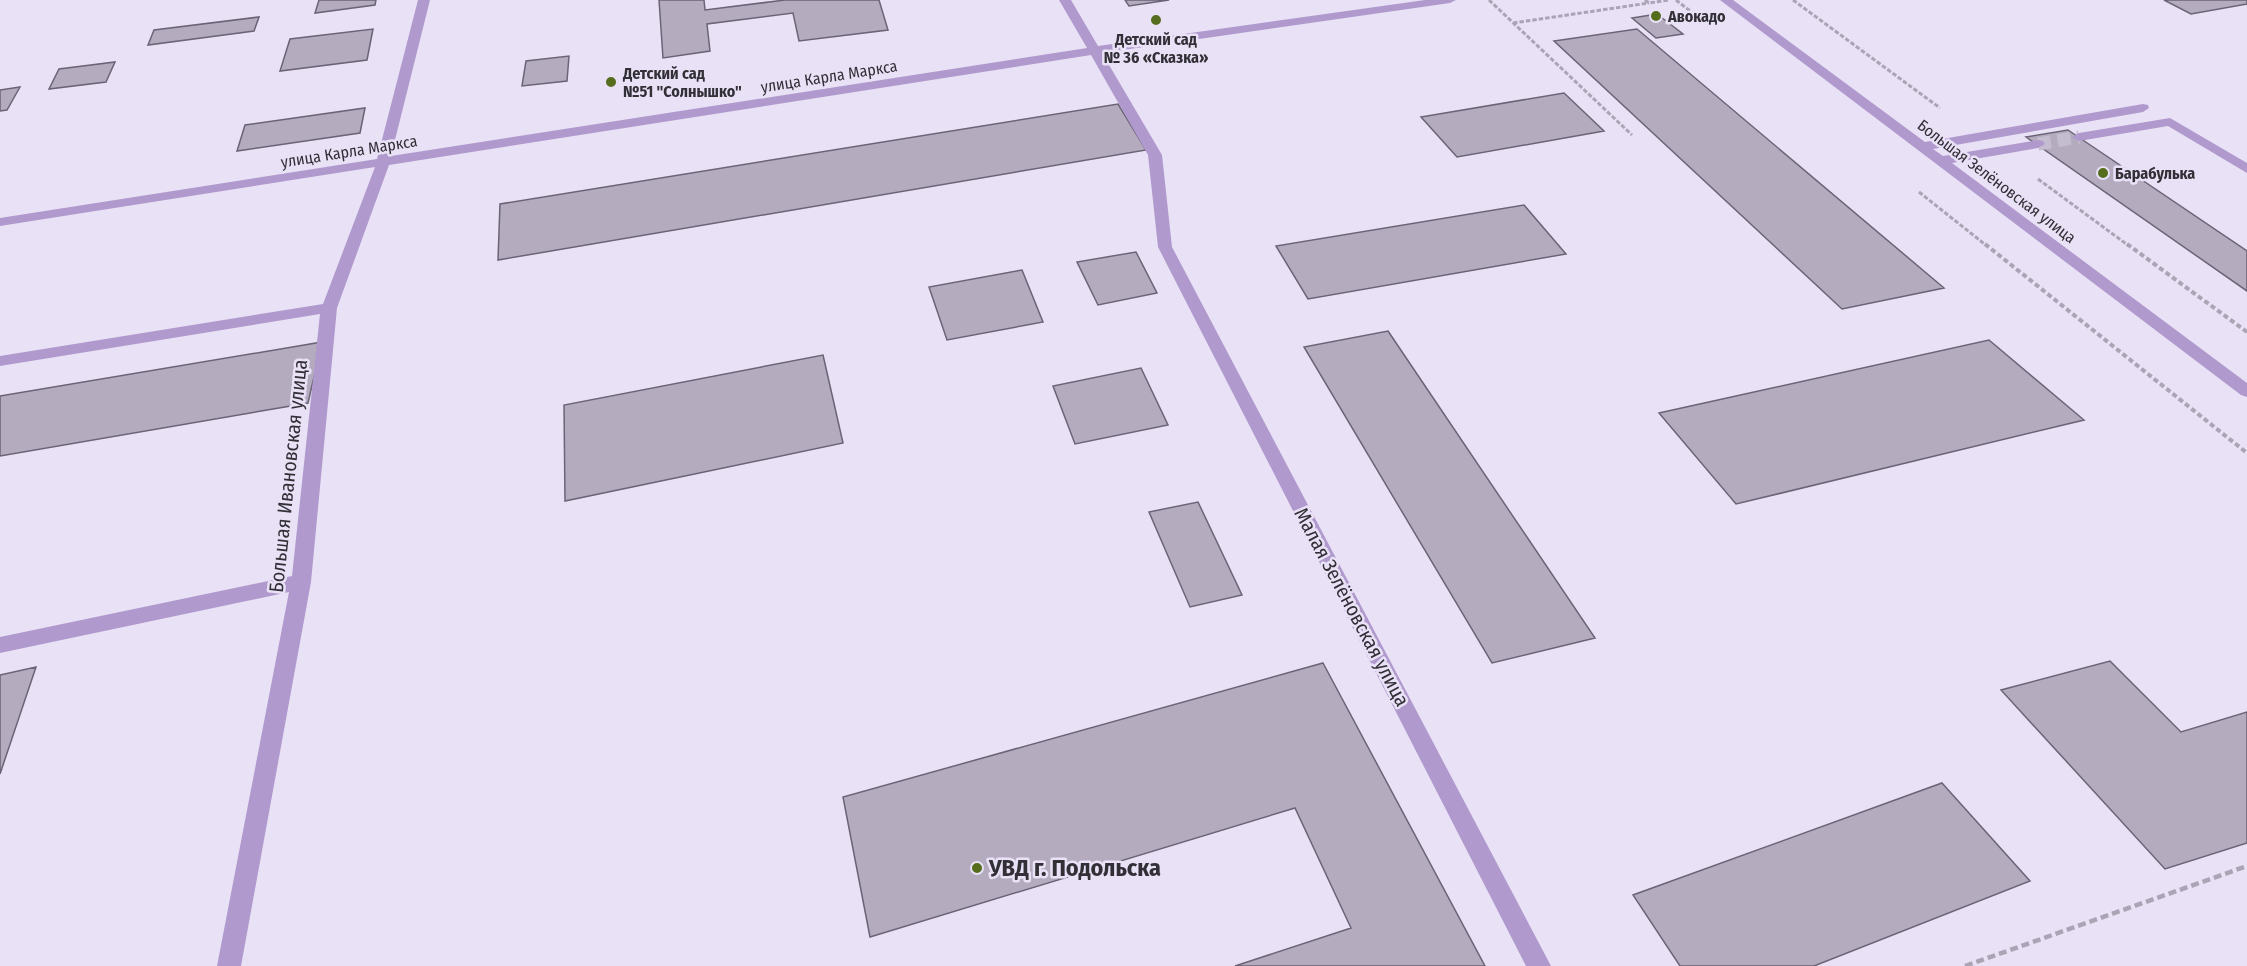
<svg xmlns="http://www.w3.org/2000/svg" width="2247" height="966" font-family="'Fira Sans Condensed',sans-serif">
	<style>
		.building { fill: #b4abbf; stroke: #6b6476; stroke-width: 1.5 }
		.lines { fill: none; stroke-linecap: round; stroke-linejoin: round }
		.minor-tunnel { stroke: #c4bdd0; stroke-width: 13; stroke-dasharray: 13 7; stroke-linecap: butt }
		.path-far2 { stroke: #aba4b5; stroke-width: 3; stroke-dasharray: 4.5 2; stroke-linecap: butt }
		.path-far1 { stroke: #aba4b5; stroke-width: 4; stroke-dasharray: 5 3; stroke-linecap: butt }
		.path { stroke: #aba4b5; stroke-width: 4.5; stroke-dasharray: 8 4; stroke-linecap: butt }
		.minor { fill: #b09acd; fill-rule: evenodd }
		.poi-dot { fill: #556d1d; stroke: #e9e1f6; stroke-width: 2 }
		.labels { text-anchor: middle; stroke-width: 5; stroke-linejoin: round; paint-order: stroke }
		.far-poi-label { font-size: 16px; font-weight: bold; fill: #322f37; stroke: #e9e1f6; text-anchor: start }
		.far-street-label { font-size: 16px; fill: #322f37; stroke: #e9e1f6 }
		.street-label { font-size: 20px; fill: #322f37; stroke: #e9e1f6 }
		.near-poi-label { font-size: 24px; font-weight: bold; fill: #322f37; stroke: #e9e1f6; text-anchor: start }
	</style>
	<rect width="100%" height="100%" fill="#e9e1f6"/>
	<path class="building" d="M 319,0 L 376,0 L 375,5 L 315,13 Z
		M 659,0 L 704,0 L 705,10 L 785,0 L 879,0 L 888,30 L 799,41 L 793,13 L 707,24 L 710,51 L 663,58 Z
		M 1125,0 L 1169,0 L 1129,6 Z
		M 2164,0 L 2247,0 L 2247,4 L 2191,14 Z
		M 1657,14 L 1683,34 L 1656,38 L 1632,18 Z
		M 259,17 L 254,31 L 148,45 L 154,30 Z
		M 373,29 L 367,60 L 280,71 L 290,39 Z
		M 1637,29 L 1944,288 L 1842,309 L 1554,41 Z
		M 569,56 L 567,81 L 522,86 L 526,61 Z
		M 115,62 L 106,82 L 49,89 L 59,69 Z
		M 20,87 L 7,110 L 0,111 L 0,90 Z
		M 1564,93 L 1604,131 L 1457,157 L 1421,117 Z
		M 1118,104 L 1146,150 L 498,260 L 500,204 Z
		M 365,108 L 360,133 L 237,151 L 245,125 Z
		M 2068,130 L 2247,251 L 2247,291 L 2026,137 Z
		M 1524,205 L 1566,254 L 1308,299 L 1276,246 Z
		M 1136,252 L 1157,293 L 1098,305 L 1077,262 Z
		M 1022,270 L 1043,322 L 947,340 L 929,287 Z
		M 1388,331 L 1595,638 L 1492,663 L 1304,347 Z
		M 1989,340 L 2084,420 L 1736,504 L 1659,413 Z
		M 322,342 L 308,403 L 0,456 L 0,396 Z
		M 823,355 L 843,443 L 565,501 L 564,405 Z
		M 1141,368 L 1168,425 L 1075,444 L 1053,386 Z
		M 1198,502 L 1242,595 L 1190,607 L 1149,512 Z
		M 2110,661 L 2181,732 L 2247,712 L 2247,843 L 2165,869 L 2001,690 Z
		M 1323,663 L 1485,966 L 1235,966 L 1351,928 L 1295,808 L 870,937 L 843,797 Z
		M 36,667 L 0,774 L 0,675 Z
		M 1942,783 L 2030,881 L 1814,966 L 1680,966 L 1633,895 Z"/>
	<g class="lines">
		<path class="minor-tunnel" d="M 2038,144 L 2079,137"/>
		<path class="path-far2" d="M 1489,0 L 1632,135
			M 1645,0 L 1649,3 L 1669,0
			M 1676,0 L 1694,14
			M 1793,0 L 1940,108
			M 1513,23 L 1649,3
			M 2038,179 L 2129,246
			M 1919,192 L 1987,246"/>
		<path class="path-far1" d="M 1985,244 L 2247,453
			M 2127,244 L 2247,332"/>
		<path class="path" d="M 1965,966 L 2247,866"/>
		<path class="minor" d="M 418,0 L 430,0 L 391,156 L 1087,48 L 1059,0 L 1071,0 L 1098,46 L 1425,0 L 1456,0 L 1450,3 L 1102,53 L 1162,155 L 1172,247 L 1551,966 L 1526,966 L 1158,247 L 1148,155 L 1091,55 L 389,165 L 337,308 L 311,582 L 241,966 L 217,966 L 289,592 L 0,653 L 0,637 L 292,576 L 320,314 L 0,366 L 0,356 L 323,304 L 375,167 L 0,226 L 0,218 L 377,159 Z
			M 1720,0 L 1733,0 L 1925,142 L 2143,104 L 2148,105 L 2149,108 L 2143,112 L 1933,149 L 1943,156 L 2038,140 L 2043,141 L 2045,144 L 2038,148 L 1952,163 L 2247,383 L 2247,397 L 2241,395 Z
			M 2170,118 L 2247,163 L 2247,173 L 2168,126 L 2079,141 L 2072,137 L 2079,133 Z"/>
	</g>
	<g class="poi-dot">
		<circle cx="1656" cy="16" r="6"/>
		<circle cx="1156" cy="20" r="6"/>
		<circle cx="611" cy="82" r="6"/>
		<circle cx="2103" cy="173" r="6"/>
		<circle cx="977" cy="868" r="6"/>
	</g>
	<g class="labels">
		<g class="far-poi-label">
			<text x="1668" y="22">Авокадо</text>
			<text x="1156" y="45" text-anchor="middle">Детский сад<tspan x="1156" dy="18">№ 36 «Сказка»</tspan></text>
			<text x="623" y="79">Детский сад<tspan x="623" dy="18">№51 "Солнышко"</tspan></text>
			<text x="2115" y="179">Барабулька</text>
		</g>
		<g class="far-street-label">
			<text transform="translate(829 76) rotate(-9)" y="6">улица Карла Маркса</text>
			<text transform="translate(349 151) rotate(-9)" y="6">улица Карла Маркса</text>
			<text transform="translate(1997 181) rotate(37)" y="6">Большая Зелёновская улица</text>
		</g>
		<g class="street-label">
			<text transform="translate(288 476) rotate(-84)" y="7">Большая Ивановская улица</text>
			<text transform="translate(1352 607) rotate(62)" y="7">Малая Зелёновская улица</text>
		</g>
		<g class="near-poi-label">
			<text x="989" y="876">УВД г. Подольска</text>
		</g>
	</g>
</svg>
